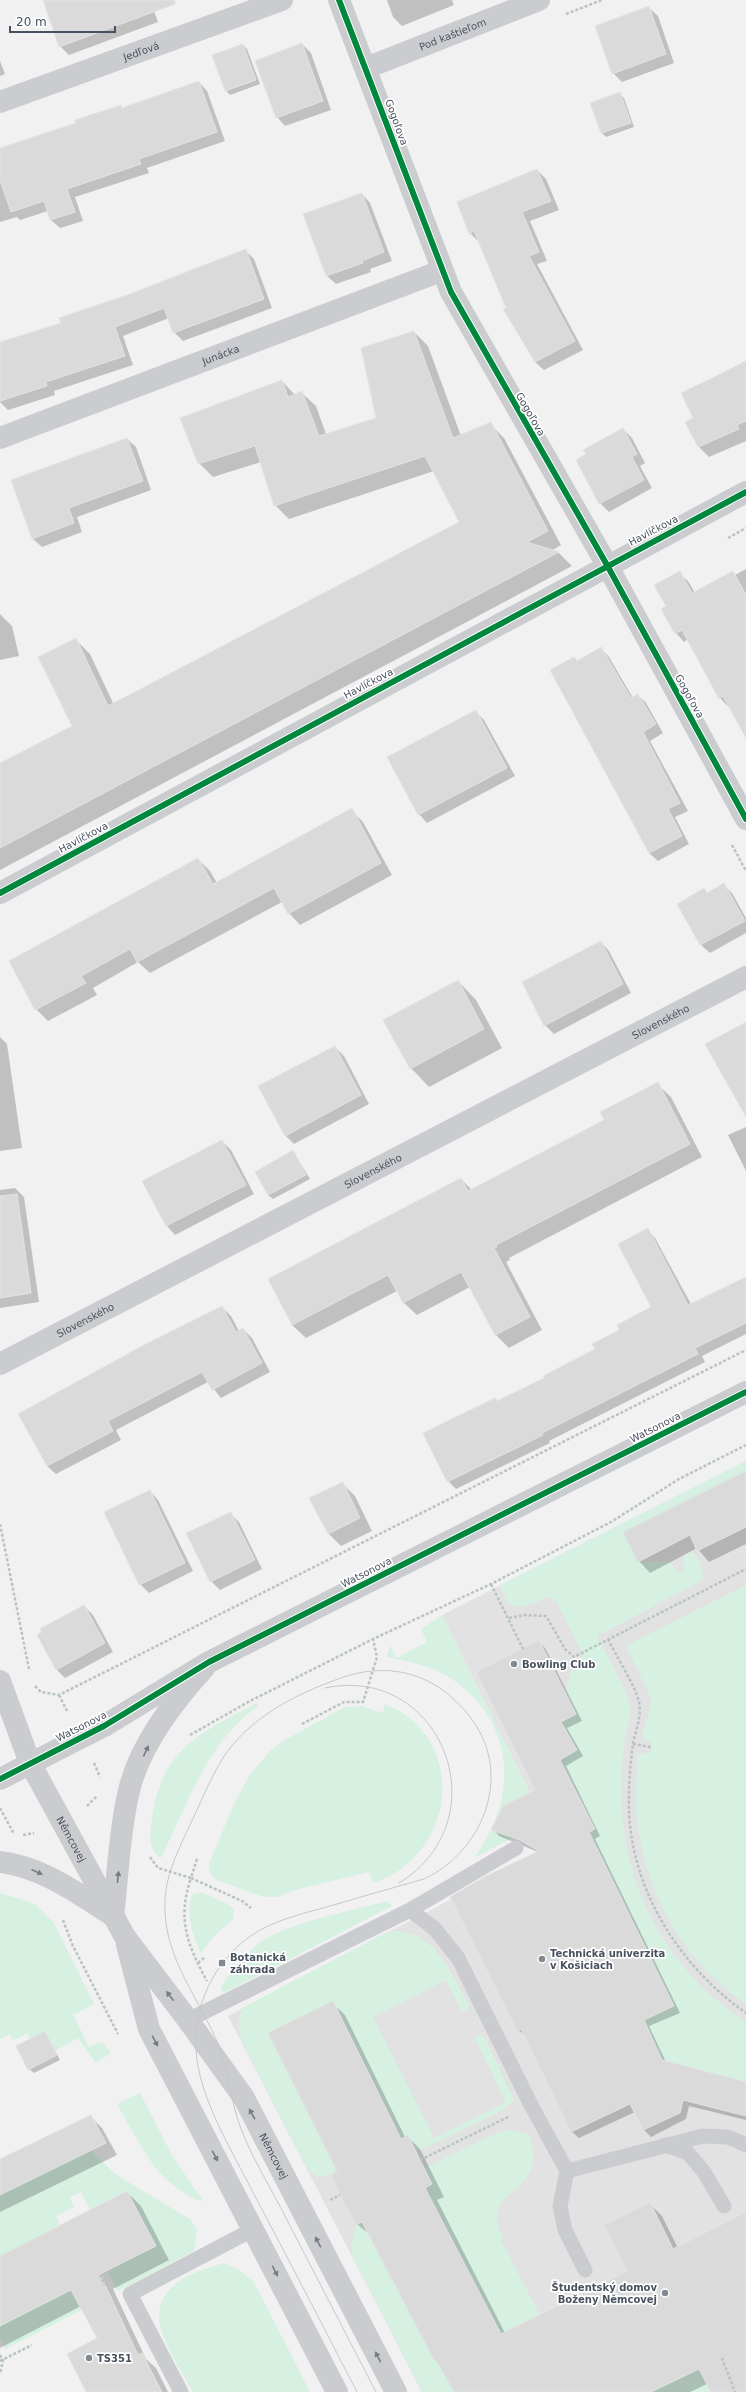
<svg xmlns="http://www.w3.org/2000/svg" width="746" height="2392" font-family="'DejaVu Sans',sans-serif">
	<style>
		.education { fill: #e3e2e3 }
		.green { fill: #d6f0e2 }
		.shadow { fill: #0003 }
		.building { fill: #dadadb; stroke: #e2e3e4 }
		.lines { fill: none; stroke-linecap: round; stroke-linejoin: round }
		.path { stroke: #b8c4c1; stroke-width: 2.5; stroke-dasharray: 3 2; stroke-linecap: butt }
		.service { stroke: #cbcccf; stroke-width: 15 }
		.minor { stroke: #cbcccf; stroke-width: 22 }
		.tertiary { stroke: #cbcccf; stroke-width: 22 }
		.tram { stroke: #c6c7c9; stroke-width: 1 }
		.cycleway-casing { stroke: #fff; stroke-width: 8 }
		.cycleway { stroke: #00873e; stroke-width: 6 }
		.oneway { fill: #767c86 }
		.poi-dot { fill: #838991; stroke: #fff; stroke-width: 1.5 }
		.labels { text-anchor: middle; stroke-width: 3.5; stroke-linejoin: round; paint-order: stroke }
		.street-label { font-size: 10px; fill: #48515e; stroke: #fff }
		.poi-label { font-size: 10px; font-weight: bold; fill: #48515e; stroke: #fff; text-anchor: start }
	</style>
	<rect width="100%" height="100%" fill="#f1f1f1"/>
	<path class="education" d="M 746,1461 L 746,2392 L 422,2392 L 228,2016 L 448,1901 L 549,1845 L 530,1793 L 442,1615 Z"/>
	<path class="green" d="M 746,1461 L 746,1471 L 623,1532 L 638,1562 L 667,1561 L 681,1573 L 684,1571 L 683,1556 L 691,1552 C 700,1557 705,1572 702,1581 L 597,1636 C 605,1652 628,1691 630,1707 C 632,1716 628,1725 626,1733 C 623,1749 622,1765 621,1781 C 619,1881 663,1967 746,2022 L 746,2082 L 690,2068 L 671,2077 L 525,1795 L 505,1805 L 520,1834 L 474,1858 C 518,1799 517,1724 452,1679 C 433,1666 410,1662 387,1657 L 390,1645 L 396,1658 L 427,1642 L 421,1629 L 442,1615 L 530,1793 L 535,1790 L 667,1992 L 589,1832 L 594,1829 L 561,1760 L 577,1750 L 561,1722 L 576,1714 L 565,1692 L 571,1670 L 583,1655 L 556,1601 L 550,1597 C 526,1605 510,1619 500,1585 Z
		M 746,1585 L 746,2004 C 688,1965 651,1903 639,1835 C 634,1810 637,1784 637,1759 L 639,1754 L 650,1752 L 652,1742 L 646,1741 L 642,1735 L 649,1713 L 651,1698 L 626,1646 Z
		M 257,1703 L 258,1706 C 207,1742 188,1803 161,1858 C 147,1848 150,1835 152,1819 C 161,1749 200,1733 257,1703 Z
		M 385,1704 C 470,1739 456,1856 373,1883 L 369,1872 L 295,1890 L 278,1897 L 264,1897 L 216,1880 L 209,1871 L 209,1864 L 234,1804 L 249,1776 L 271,1750 L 283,1741 L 345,1707 L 362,1706 L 383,1713 Z
		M 201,1892 L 229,1905 L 233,1909 L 234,1918 L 214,1936 L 201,1953 C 193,1937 185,1912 192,1894 Z
		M 0,1893 L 35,1904 L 54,1923 L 94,2004 L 73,2015 L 89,2047 L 102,2042 L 111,2053 L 96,2063 L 78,2038 L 55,2051 L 30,2039 L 27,2033 L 13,2041 L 10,2034 L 0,2039 Z
		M 387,1901 L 392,1906 L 224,1993 L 221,1987 C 231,1971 244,1955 259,1943 C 289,1922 351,1911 387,1901 Z
		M 393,1931 C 436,1931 451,1974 469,2005 L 468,2009 L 462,2012 L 446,1980 L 373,2017 L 434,2138 L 506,2102 L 474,2037 L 479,2035 L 484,2036 L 514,2100 L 502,2111 L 416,2152 L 408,2135 L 401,2139 L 268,2033 L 337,2171 C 325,2178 316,2179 307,2168 L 241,2039 L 238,2023 L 242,2008 L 385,1933 Z
		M 140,2093 L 173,2157 L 203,2201 C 189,2201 159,2175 152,2163 C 139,2144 128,2124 117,2104 Z
		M 509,2130 L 527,2133 C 537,2148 535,2169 523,2182 C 515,2192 503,2196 498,2209 C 494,2219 500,2230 503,2239 L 501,2241 L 540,2315 L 501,2334 L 425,2188 L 432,2184 L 424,2168 L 499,2132 Z
		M 91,2150 L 115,2174 L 190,2219 L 197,2230 L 194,2251 L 118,2291 L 107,2271 L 155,2245 L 127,2191 L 90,2210 L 81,2192 L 70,2197 L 74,2207 L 56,2216 L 60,2225 L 0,2256 L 0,2195 Z
		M 362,2222 L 433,2358 L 435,2358 L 454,2392 L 423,2392 L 352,2256 L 351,2245 L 356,2225 Z
		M 225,2263 L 239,2270 L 254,2282 L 310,2392 L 193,2392 C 183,2374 170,2354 163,2335 C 146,2289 189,2272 225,2263 Z
		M 93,2278 L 103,2299 L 5,2349 L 0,2338 L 0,2326 Z
		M 738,2351 L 746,2392 L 651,2392 Z"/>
	<path class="shadow" d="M 44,0 L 150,0 L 158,22 L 69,55 L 60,46 Z
		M 387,0 L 452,0 L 454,5 L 402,26 L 393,17 Z
		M 649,8 L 658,16 L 674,63 L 622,82 L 613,73 Z
		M 302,44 L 311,53 L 331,110 L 285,126 L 277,117 Z
		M 243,45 L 247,49 L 260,84 L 230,95 L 226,91 Z
		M 0,61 L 5,74 L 0,76 Z
		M 199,82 L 207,91 L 225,141 L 147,168 L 149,173 L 75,197 L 83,221 L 60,228 L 51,220 L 48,211 L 20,220 L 17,217 L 0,222 L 0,149 Z
		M 619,93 L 624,98 L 634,127 L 606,137 L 602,133 Z
		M 537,170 L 546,179 L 559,210 L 530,221 L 547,261 L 537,264 L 583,350 L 544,370 L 535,362 L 507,308 L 479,242 L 470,233 Z
		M 362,194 L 370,203 L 392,261 L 370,269 L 371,272 L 336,284 L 327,276 L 304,214 Z
		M 246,251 L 254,259 L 272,308 L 183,341 L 174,332 L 169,318 L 123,336 L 133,365 L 54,391 L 55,395 L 8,410 L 0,402 L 0,343 L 62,324 Z
		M 414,332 L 428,346 L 461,436 L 490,424 L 504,438 L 561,545 L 551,551 L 559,553 L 572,566 L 0,870 L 0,764 L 73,726 L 76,640 L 90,654 L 114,705 L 461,522 L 434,471 L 289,519 L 275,505 L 261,462 L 213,477 L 199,463 L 282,381 L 295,395 L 302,393 L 316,406 L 326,434 L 378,418 Z
		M 746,361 L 746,441 L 709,457 L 699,447 L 687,422 L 694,418 L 682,393 Z
		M 623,429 L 632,438 L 645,463 L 640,466 L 652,488 L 609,512 L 600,503 L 587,454 Z
		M 127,439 L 136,447 L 151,490 L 77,517 L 82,532 L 42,547 L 33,539 L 12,480 Z
		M 746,569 L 746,725 L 720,698 L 688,639 L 684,642 L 676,633 L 667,606 L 679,573 L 688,581 L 695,593 L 732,572 L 735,575 Z
		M 0,614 L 12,626 L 19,656 L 0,660 Z
		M 601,648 L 609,657 L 633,698 L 638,695 L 646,703 L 663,733 L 650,741 L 688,811 L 675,817 L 689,844 L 658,861 L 649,853 L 551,670 L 574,658 L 578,662 Z
		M 476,712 L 484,720 L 515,776 L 427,823 L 419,814 Z
		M 351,810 L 363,822 L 392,875 L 300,925 L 289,913 L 282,902 L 150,973 L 138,962 L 93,988 L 97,995 L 48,1021 L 36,1009 L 10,961 L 198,859 L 210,871 L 217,883 Z
		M 723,885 L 732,893 L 746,918 L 746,933 L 710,953 L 701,945 L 679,904 L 704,889 L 708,894 Z
		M 601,942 L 609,951 L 631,993 L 554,1034 L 545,1025 Z
		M 458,981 L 476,1000 L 502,1048 L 429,1087 L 411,1068 Z
		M 0,1037 L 7,1044 L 22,1148 L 0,1151 Z
		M 335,1047 L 344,1056 L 369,1104 L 294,1144 L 285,1135 Z
		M 657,1084 L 671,1097 L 702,1157 L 509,1258 L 510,1260 L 506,1262 L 542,1330 L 509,1348 L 496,1335 L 470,1287 L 417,1315 L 403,1302 L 397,1291 L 306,1338 L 292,1325 L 269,1279 L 461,1179 L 472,1190 L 605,1120 Z
		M 746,1127 L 746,1171 L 728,1135 Z
		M 222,1141 L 231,1150 L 254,1194 L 175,1235 L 167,1226 L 143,1182 Z
		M 293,1151 L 310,1179 L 273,1199 L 268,1195 Z
		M 15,1188 L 24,1197 L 39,1302 L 0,1308 L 0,1190 Z
		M 648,1230 L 655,1238 L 691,1304 L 746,1278 L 746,1334 L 702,1356 L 705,1362 L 549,1441 L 550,1443 L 456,1489 L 448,1481 L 498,1402 L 546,1379 L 597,1350 L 653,1307 Z
		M 222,1307 L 231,1316 L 239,1331 L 243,1329 L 252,1338 L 270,1372 L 221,1398 L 208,1382 L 116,1430 L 121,1440 L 56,1474 L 47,1466 Z
		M 746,1472 L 746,1544 L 709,1562 L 697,1548 L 650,1573 L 639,1561 L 625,1533 Z
		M 342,1483 L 355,1496 L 372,1531 L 341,1546 L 328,1533 Z
		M 150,1491 L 158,1500 L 193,1571 L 149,1593 L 140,1584 Z
		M 230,1513 L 239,1522 L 262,1569 L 220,1590 L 211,1581 Z
		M 84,1606 L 93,1615 L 113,1652 L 65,1678 L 56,1669 Z
		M 539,1642 L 545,1648 L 582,1721 L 567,1728 L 583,1756 L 566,1766 L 600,1836 L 595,1839 L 680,2013 L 649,2026 L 666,2062 L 746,2082 L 746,2120 L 689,2106 L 686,2119 L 651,2137 L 644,2130 L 635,2112 L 579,2138 L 572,2132 L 526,2036 L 518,2030 L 538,1852 L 499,1836 L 493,1829 L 536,1791 Z
		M 332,2003 L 345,2015 L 405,2137 L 407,2136 L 420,2149 L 444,2197 L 437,2200 L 505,2333 L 628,2272 L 650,2204 L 662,2216 L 678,2248 L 746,2214 L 746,2392 L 712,2392 L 707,2384 L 690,2392 L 454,2392 L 440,2364 L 433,2358 L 371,2236 L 357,2224 L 338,2172 Z
		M 45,2032 L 60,2060 L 34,2073 L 29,2069 Z
		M 91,2117 L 102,2128 L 117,2155 L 0,2212 L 0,2161 Z
		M 127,2192 L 141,2206 L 169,2260 L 113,2289 L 146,2359 L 156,2368 L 168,2392 L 87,2392 L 99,2339 L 81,2306 L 0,2348 L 0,2257 Z"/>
	<path class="building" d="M 43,0 L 175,0 L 175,4 L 59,47 Z
		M 649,6 L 666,54 L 612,74 L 595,26 Z
		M 302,43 L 323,101 L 276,118 L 255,61 Z
		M 243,44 L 256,80 L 225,91 L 212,55 Z
		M 199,81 L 217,132 L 139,159 L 141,164 L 67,189 L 75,212 L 50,220 L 44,201 L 11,212 L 0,180 L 0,148 L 76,123 L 75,120 L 121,105 L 122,108 Z
		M 620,92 L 631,123 L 601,133 L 590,103 Z
		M 537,169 L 551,201 L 522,212 L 539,252 L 529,256 L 575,341 L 535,362 L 503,309 L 506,308 L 474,231 L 469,234 L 457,202 Z
		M 362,193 L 384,252 L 362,261 L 363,263 L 326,276 L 303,214 Z
		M 246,249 L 264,299 L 173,333 L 164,308 L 115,327 L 125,356 L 46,382 L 47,386 L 0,401 L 0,342 L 61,323 L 59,318 L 127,295 Z
		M 414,331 L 453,438 L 491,422 L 548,531 L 527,542 L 559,552 L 0,848 L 0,763 L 72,726 L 38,657 L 76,638 L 108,706 L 459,522 L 425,456 L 274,506 L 255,446 L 198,464 L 180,418 L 282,380 L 288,397 L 302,391 L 319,436 L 376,418 L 361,348 Z
		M 746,362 L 746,421 L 737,425 L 739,429 L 698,447 L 685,422 L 693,418 L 681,393 Z
		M 623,428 L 637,454 L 632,457 L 644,480 L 599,504 L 576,460 L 586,454 L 583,450 Z
		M 127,438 L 143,481 L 69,508 L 74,523 L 32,539 L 11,480 Z
		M 680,571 L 692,593 L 733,571 L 746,595 L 746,738 L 723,696 L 719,699 L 682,630 L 675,634 L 661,609 L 666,606 L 654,585 Z
		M 601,647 L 631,698 L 638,694 L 656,724 L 643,732 L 680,803 L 668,809 L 682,836 L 649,853 L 550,670 L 574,657 L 577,661 Z
		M 476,710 L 507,768 L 418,815 L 387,757 Z
		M 352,808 L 381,863 L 288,914 L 274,888 L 137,962 L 130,949 L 81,976 L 86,983 L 35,1010 L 9,961 L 198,858 L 213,884 Z
		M 724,883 L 745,921 L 700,945 L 677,904 L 704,888 L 707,893 Z
		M 601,941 L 623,984 L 544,1026 L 522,982 Z
		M 458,980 L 484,1029 L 410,1069 L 383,1020 Z
		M 746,1022 L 746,1117 L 705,1044 Z
		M 335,1046 L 361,1095 L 285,1136 L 258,1086 Z
		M 658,1082 L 690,1144 L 496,1245 L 497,1247 L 494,1248 L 530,1317 L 495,1335 L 461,1272 L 403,1303 L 388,1275 L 292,1325 L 268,1279 L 461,1178 L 468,1191 L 604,1120 L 600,1112 Z
		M 222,1140 L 246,1185 L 166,1226 L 142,1181 Z
		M 293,1150 L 306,1175 L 268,1195 L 255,1172 Z
		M 17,1194 L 31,1293 L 0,1298 L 0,1196 Z
		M 648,1228 L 688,1305 L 746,1277 L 746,1323 L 695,1348 L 698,1354 L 542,1433 L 543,1435 L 447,1482 L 423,1433 L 495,1398 L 497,1401 L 544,1378 L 543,1376 L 595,1349 L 592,1344 L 619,1330 L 617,1325 L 651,1307 L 618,1244 Z
		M 222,1306 L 236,1332 L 243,1328 L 262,1363 L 212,1390 L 202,1372 L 108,1421 L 113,1431 L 47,1466 L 18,1414 L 142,1346 Z
		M 746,1471 L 746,1527 L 697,1551 L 690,1535 L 638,1562 L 623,1532 Z
		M 343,1482 L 360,1518 L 328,1534 L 309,1498 Z
		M 150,1490 L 185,1563 L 139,1585 L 104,1512 Z
		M 231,1512 L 255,1560 L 210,1582 L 186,1533 Z
		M 84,1605 L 105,1643 L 56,1670 L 37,1635 L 42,1632 L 40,1629 Z
		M 539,1640 L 576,1714 L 561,1722 L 577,1750 L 560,1760 L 595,1829 L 589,1832 L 674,2006 L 644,2020 L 662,2060 L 746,2082 L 746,2116 L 683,2100 L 680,2113 L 643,2130 L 630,2104 L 571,2132 L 521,2029 L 517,2031 L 450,1897 L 486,1876 L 539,1851 L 520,1840 L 491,1830 L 503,1806 L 535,1790 L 476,1672 Z
		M 333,2001 L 401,2139 L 408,2135 L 424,2168 L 432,2184 L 425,2188 L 501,2334 L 627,2271 L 604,2225 L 650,2202 L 673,2249 L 746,2212 L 746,2392 L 711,2392 L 699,2369 L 651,2392 L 454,2392 L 435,2358 L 433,2358 L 362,2222 L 356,2225 L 340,2195 L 331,2175 L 337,2171 L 268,2033 Z
		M 45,2031 L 57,2055 L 28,2070 L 16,2046 Z
		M 91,2115 L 106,2143 L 0,2195 L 0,2159 Z
		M 127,2191 L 156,2246 L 100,2274 L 138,2355 L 142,2353 L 162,2392 L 86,2392 L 67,2354 L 97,2338 L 71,2290 L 0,2326 L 0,2256 Z"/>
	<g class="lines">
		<path class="path" d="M 566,14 L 602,0
			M 728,538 L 746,528
			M 732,845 L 746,871
			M 0,1524 L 29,1669
			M 491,1584 L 523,1649
			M 509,1618 L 525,1615 L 546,1616 L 565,1649 L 574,1657 L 746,1569
			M 608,1639 C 615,1654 636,1687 639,1702 C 642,1715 636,1730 633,1743 C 631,1760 629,1778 629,1795 C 626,1882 676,1964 746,2013
			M 35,1686 L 41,1692 L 59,1695 L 746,1350
			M 59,1695 L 67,1711
			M 302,1724 L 344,1702 L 363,1702 L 377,1657 L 373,1639
			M 190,1735 L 250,1701 L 373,1639 L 491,1584 L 611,1522 L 679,1479 L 746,1445
			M 633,1744 L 651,1747
			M 94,1763 L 100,1777
			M 87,1806 L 97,1796
			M 0,1808 L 14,1834
			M 23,1835 L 34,1833
			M 150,1857 L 158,1868 L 191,1878 C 177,1919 187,1944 207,1981
			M 197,1859 L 191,1878 L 242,1901 L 251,1908
			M 63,1920 L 73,1946 L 118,2034
			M 198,1963 L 204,1958
			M 420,2160 L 508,2117
			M 330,2200 L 340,2195
			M 100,2275 L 105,2285
			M 0,2355 L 3,2360 L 0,2374
			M 722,2358 L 735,2392
			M 0,2361 L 32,2345"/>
		<path class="service" d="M 410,1910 L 435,1929 L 458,1958 L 531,2105 L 567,2171 L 560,2206 L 565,2230 L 585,2270
			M 188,2020 L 410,1910 L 516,1848
			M 665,2145 L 688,2153 L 704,2172 L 724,2206
			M 567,2171 L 703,2136 L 728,2137 L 746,2145
			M 181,2392 L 130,2294 L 254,2229"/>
		<g class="minor">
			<path d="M 339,0 L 451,292 L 607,565 L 746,819"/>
			<path id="s1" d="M 366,68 L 539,0"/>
			<path id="s2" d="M 0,102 L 282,0"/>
			<path id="s3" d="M 0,438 L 441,271"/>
			<path d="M 0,893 L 746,492"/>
			<path id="s4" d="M 0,1364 L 746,977"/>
			<path id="s5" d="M 0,1681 L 30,1763 L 125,1937 L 188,2020 L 244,2098 L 396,2392"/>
			<path d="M 0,1862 C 42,1867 77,1893 112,1915"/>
			<path d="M 113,1916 C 118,1876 119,1834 128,1795 C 138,1747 172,1703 204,1668"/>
			<path d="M 127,1945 L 149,2029 L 337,2392"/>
		</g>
		<path class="tertiary" d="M 0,1779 L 104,1726 L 209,1662 L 746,1392"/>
		<path class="tram" d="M 325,1688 C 441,1663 503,1819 399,1883
			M 357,2392 C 324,2328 291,2264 257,2200 C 235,2156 198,2098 196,2049 C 193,2006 214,1963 249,1937 C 273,1920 302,1914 330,1906 C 361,1897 392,1888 424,1879 C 482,1852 513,1777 473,1721 C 440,1675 392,1659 338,1679 C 294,1695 249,1718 223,1758 C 209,1780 200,1805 189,1827 C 176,1855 163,1881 165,1912 C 167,1959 196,1995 215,2037 C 229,2067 230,2103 243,2134 C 255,2163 272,2190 286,2218 C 316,2276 346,2334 376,2392"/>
		<defs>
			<path id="cycleway" d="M 339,0 L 451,292 L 607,565 L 746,819
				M 0,893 L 746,492
				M 0,1779 L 104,1726 L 209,1662 L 746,1392"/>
		</defs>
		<use href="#cycleway" class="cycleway-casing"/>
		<use href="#cycleway" class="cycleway"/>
	</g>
	<defs><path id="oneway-solid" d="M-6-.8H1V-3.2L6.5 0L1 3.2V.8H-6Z"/></defs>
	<g class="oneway">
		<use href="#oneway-solid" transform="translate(146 1751) rotate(-65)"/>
		<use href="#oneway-solid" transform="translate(37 1872) rotate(24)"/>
		<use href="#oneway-solid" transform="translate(118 1877) rotate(-84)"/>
		<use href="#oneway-solid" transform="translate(170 1996) rotate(-127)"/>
		<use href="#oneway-solid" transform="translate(155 2041) rotate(62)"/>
		<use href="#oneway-solid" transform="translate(252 2114) rotate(-119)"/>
		<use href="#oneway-solid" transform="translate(215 2156) rotate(62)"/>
		<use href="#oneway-solid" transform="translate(318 2242) rotate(-117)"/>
		<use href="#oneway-solid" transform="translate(275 2271) rotate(63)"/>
		<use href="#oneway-solid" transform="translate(378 2357) rotate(-117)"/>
	</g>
	<g class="poi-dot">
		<circle cx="514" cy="1664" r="4"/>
		<circle cx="542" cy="1959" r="4"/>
		<rect x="218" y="1959" width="8" height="8" rx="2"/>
		<circle cx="665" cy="2293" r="4"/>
		<circle cx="89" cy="2358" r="4"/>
	</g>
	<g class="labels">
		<g class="street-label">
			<text dy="4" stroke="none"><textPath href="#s1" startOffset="93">Pod kaštieľom</textPath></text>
			<text dy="4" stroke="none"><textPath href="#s2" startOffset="150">Jedľová</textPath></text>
			<text transform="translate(397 122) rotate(70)" y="4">Gogoľova</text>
			<text dy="4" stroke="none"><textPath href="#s3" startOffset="236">Junácka</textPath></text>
			<text transform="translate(531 414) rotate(60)" y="4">Gogoľova</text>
			<text transform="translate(653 530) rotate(-28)" y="4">Havlíčkova</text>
			<text transform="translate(368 683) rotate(-28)" y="4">Havlíčkova</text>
			<text transform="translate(690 696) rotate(61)" y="4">Gogoľova</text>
			<text transform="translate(83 837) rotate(-28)" y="4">Havlíčkova</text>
			<text dy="4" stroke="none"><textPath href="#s4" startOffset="744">Slovenského</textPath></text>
			<text dy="4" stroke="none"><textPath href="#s4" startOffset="420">Slovenského</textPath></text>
			<text dy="4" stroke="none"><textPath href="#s4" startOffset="96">Slovenského</textPath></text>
			<text transform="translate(655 1427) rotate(-27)" y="4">Watsonova</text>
			<text transform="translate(366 1572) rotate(-27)" y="4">Watsonova</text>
			<text transform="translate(81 1726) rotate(-27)" y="4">Watsonova</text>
			<text dy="4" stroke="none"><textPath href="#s5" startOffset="174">Němcovej</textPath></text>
			<text dy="4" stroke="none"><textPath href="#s5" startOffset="551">Němcovej</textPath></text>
		</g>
		<g class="poi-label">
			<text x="522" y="1668">Bowling Club</text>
			<text x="550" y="1957">Technická univerzita<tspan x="550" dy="12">v Košiciach</tspan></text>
			<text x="230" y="1961">Botanická<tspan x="230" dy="12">záhrada</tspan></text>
			<text x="657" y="2291" text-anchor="end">Študentský domov<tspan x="657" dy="12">Boženy Němcovej</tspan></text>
			<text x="97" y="2362">TS351</text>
		</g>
	</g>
	<path d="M10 26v6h105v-6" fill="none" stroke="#48515e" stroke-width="2"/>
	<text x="16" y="26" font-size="12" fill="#48515e" stroke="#ffffff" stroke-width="3" paint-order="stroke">20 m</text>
</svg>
